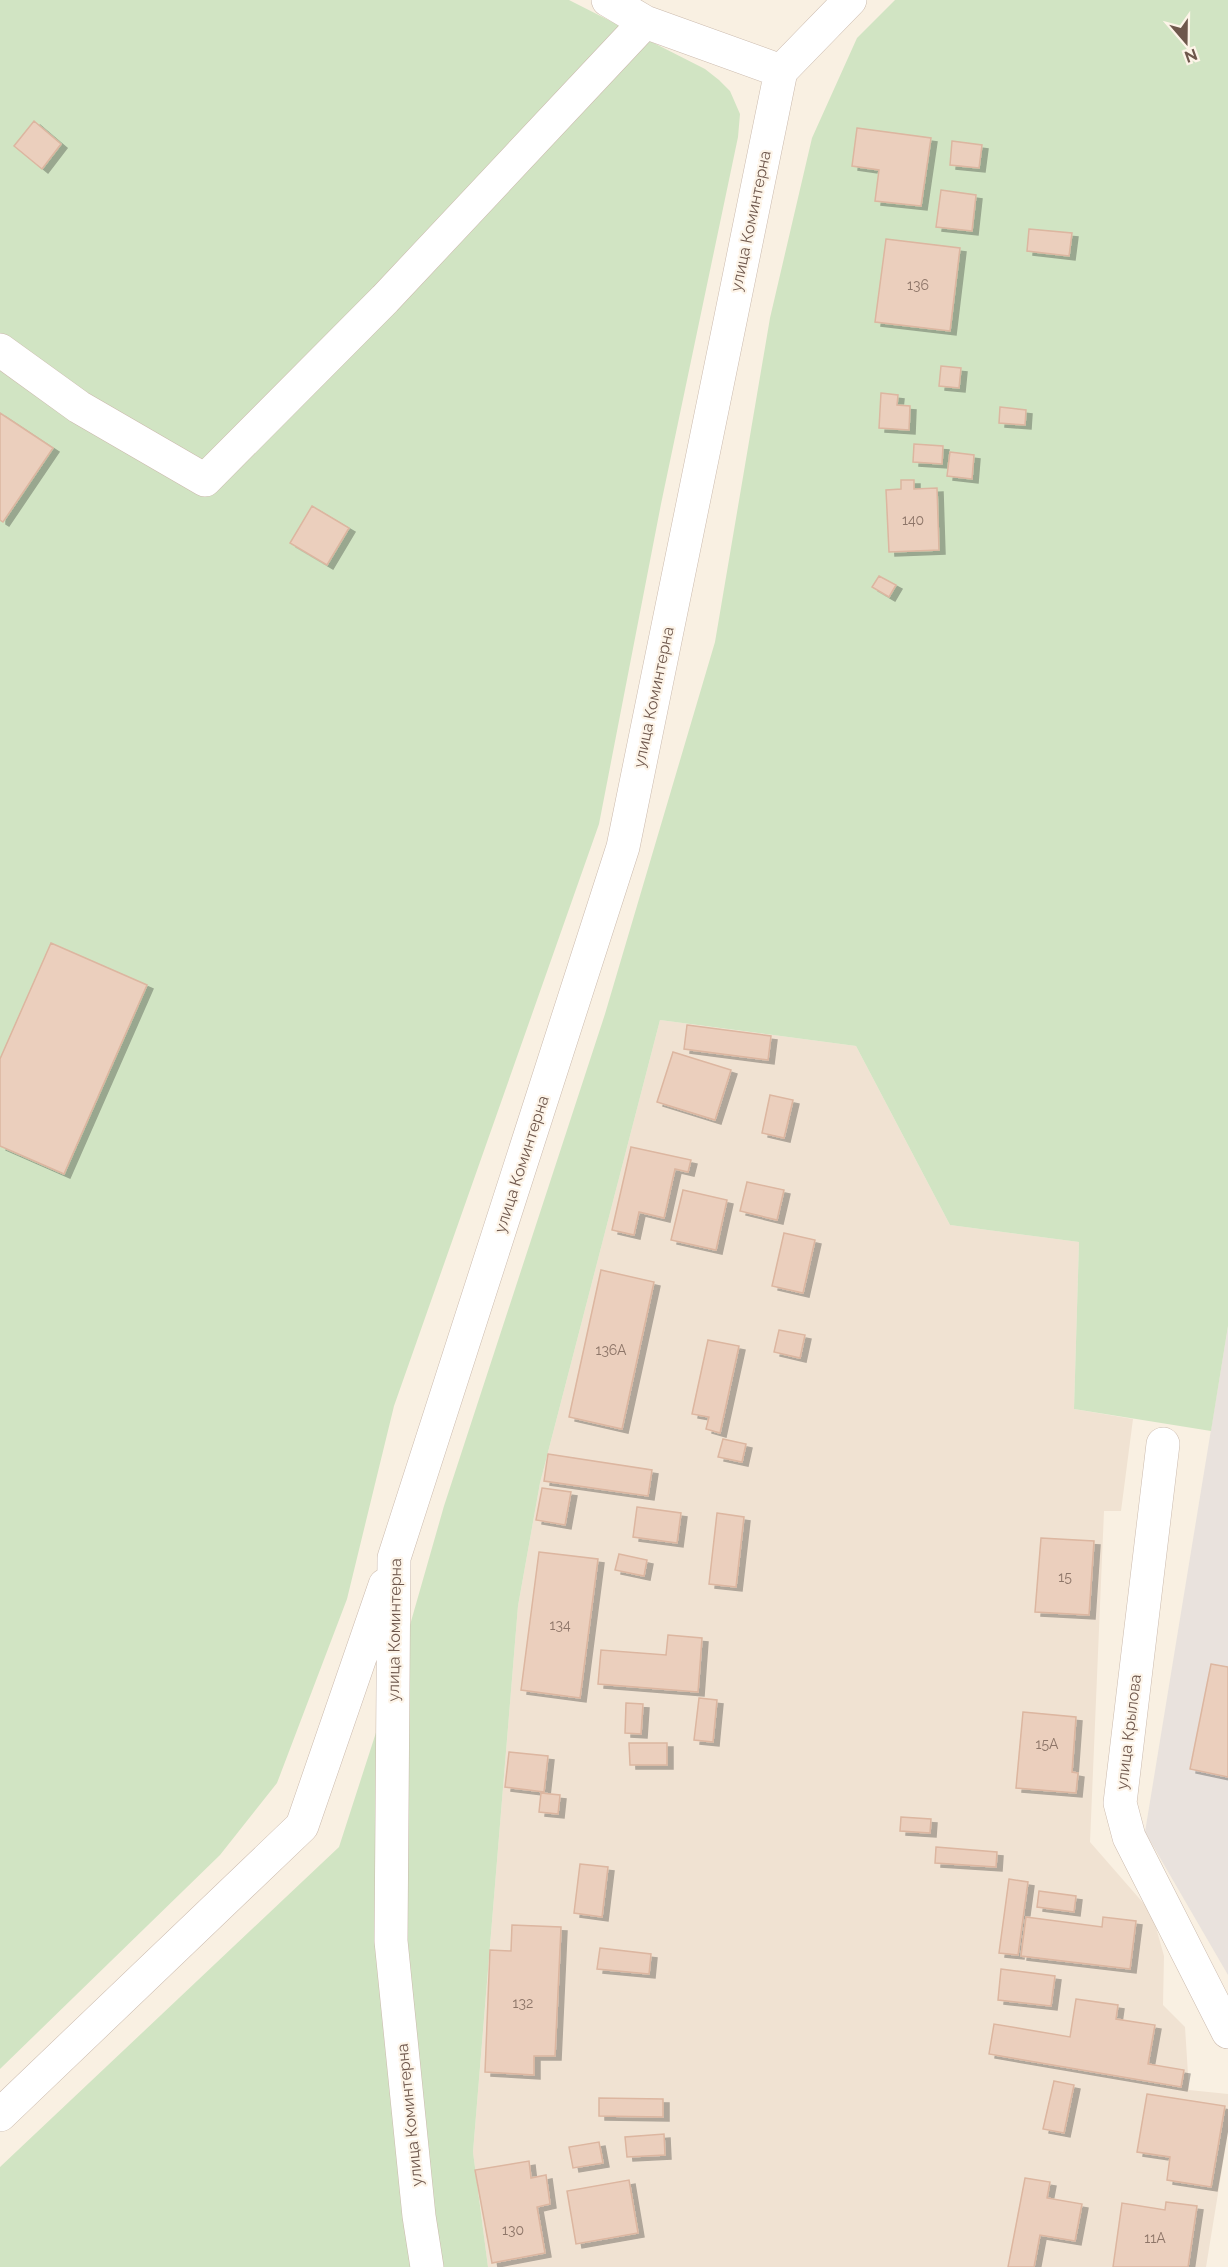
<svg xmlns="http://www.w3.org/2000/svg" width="1228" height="2267" font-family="Raleway,sans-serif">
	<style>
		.residential { fill: #f0e2d2 }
		.industrial { fill: #e9e2dd }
		.green { fill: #d1e4c3 }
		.building { fill: #ebcfbd; stroke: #dcb6a0; stroke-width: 1.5; filter: url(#shadow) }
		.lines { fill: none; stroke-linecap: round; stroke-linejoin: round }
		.minor-casing { stroke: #cbbaad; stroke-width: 34 }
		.minor { stroke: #fff; stroke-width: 33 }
		.labels { text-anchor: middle; stroke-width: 4.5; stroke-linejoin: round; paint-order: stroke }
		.number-label { font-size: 14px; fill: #8d7568 }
		.street-label { font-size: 16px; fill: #6e574c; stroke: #fdf4e8 }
	</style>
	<defs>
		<filter id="shadow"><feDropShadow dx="6" dy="4" stdDeviation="0" flood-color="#0004"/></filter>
	</defs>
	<rect width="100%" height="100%" fill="#f9f0e2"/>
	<path class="residential" d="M 660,1020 L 856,1046 L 950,1225 L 1079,1242 L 1074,1409 L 1133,1419 L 1121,1511 L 1104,1511 L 1090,1842 L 1152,1913 L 1164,1956 L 1163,2005 L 1185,2027 L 1189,2090 L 1228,2094 L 1228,2132 L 1206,2267 L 488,2267 L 473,2152 L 518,1606 L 540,1483 Z"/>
	<path class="industrial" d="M 1228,1326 L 1228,1975 L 1145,1832 Z"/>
	<path class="green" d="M 0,0 L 569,0 L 705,69 L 719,80 L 730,91 L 740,114 L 738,137 L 661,504 L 599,824 L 394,1406 L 347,1599 L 277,1783 L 220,1855 L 0,2069 Z
		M 895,0 L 1228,0 L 1228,1326 L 1211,1431 L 1074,1409 L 1079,1242 L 950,1225 L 856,1046 L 660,1020 L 540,1483 L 518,1606 L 473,2152 L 488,2267 L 0,2267 L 0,2167 L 339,1847 L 404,1646 L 444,1506 L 605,1014 L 715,642 L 770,318 L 812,138 L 857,38 Z"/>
	<path class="building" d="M 34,121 L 61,144 L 42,169 L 14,146 Z
		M 857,128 L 931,138 L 921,206 L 875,201 L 879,170 L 852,166 Z
		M 952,141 L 982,145 L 979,168 L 950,165 Z
		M 941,190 L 976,195 L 972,231 L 936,227 Z
		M 1029,229 L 1072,233 L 1069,256 L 1027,251 Z
		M 886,239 L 960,248 L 950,331 L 875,322 Z
		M 941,366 L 961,368 L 959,388 L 939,386 Z
		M 881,393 L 898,395 L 897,405 L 910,406 L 909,430 L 879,428 Z
		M 1000,407 L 1026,410 L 1025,425 L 999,423 Z
		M 0,413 L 53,448 L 3,522 L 0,520 Z
		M 914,444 L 943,446 L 942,464 L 913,462 Z
		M 950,452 L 974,455 L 972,479 L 947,476 Z
		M 901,480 L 914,480 L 914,489 L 937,488 L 939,550 L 889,552 L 886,490 L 901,489 Z
		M 312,506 L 349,528 L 327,565 L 290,543 Z
		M 879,576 L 896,585 L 889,597 L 872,587 Z
		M 51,943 L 147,985 L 64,1174 L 0,1146 L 0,1059 Z
		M 687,1025 L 771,1036 L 768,1060 L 684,1049 Z
		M 673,1052 L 731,1070 L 715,1120 L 657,1102 Z
		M 770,1095 L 793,1100 L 784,1138 L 762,1133 Z
		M 631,1147 L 691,1160 L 688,1172 L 675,1169 L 664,1218 L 639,1212 L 634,1235 L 612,1230 Z
		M 747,1182 L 784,1190 L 777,1220 L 740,1211 Z
		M 683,1190 L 727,1200 L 716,1250 L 671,1240 Z
		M 784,1233 L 815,1240 L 803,1293 L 772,1286 Z
		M 601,1270 L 654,1282 L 622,1429 L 569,1417 Z
		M 779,1330 L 805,1335 L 800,1358 L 774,1352 Z
		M 708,1340 L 739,1346 L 720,1433 L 706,1429 L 709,1417 L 692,1414 Z
		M 723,1439 L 746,1444 L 742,1462 L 718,1457 Z
		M 548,1454 L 652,1470 L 648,1496 L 544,1481 Z
		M 542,1488 L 571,1492 L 565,1525 L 536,1520 Z
		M 637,1507 L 681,1513 L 677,1543 L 633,1537 Z
		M 717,1513 L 744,1517 L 736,1587 L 709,1584 Z
		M 1041,1538 L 1094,1541 L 1089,1615 L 1035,1612 Z
		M 539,1552 L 598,1559 L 580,1698 L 521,1690 Z
		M 619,1554 L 647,1560 L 644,1576 L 615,1570 Z
		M 668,1635 L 702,1638 L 698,1692 L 598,1684 L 601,1650 L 666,1655 Z
		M 1211,1664 L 1228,1667 L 1228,1777 L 1190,1769 Z
		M 699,1698 L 717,1700 L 713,1742 L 694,1740 Z
		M 626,1703 L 643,1704 L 641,1734 L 625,1733 Z
		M 1023,1712 L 1076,1717 L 1072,1772 L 1078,1773 L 1076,1793 L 1016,1788 Z
		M 629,1743 L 667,1743 L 667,1765 L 630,1765 Z
		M 509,1752 L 548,1756 L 544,1792 L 505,1787 Z
		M 541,1793 L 560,1795 L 558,1814 L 539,1812 Z
		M 901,1817 L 931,1819 L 930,1833 L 900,1831 Z
		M 936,1847 L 997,1852 L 996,1867 L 935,1863 Z
		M 580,1864 L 608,1867 L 602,1917 L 574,1913 Z
		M 1009,1879 L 1028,1882 L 1018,1955 L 999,1953 Z
		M 1039,1891 L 1076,1896 L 1074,1912 L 1037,1907 Z
		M 1026,1917 L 1102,1927 L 1103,1917 L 1136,1921 L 1130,1969 L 1021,1956 Z
		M 512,1925 L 561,1927 L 555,2056 L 534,2056 L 534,2075 L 485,2072 L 490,1950 L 511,1951 Z
		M 600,1948 L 651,1954 L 649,1974 L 597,1969 Z
		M 1001,1969 L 1055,1976 L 1051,2006 L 998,2000 Z
		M 1076,1999 L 1118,2005 L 1116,2019 L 1155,2025 L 1148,2064 L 1184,2070 L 1181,2087 L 989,2054 L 994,2024 L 1070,2037 Z
		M 1054,2081 L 1074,2085 L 1064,2133 L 1043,2129 Z
		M 1147,2094 L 1225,2106 L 1211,2187 L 1167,2180 L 1170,2157 L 1137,2152 Z
		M 599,2098 L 663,2099 L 663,2117 L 599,2116 Z
		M 664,2134 L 665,2155 L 627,2157 L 625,2137 Z
		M 599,2142 L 603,2163 L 573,2168 L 569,2147 Z
		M 529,2161 L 531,2178 L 546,2175 L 550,2204 L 537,2207 L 545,2253 L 492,2263 L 475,2170 Z
		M 1025,2178 L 1050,2182 L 1047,2198 L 1082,2204 L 1075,2241 L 1040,2235 L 1034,2267 L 1008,2267 Z
		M 629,2180 L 638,2233 L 576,2244 L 567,2191 Z
		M 1166,2202 L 1197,2206 L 1188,2267 L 1113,2267 L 1122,2203 L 1165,2210 Z"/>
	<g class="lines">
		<defs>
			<path id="minor" d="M 608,0 L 645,22 L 781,71
				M 781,71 L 850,0
				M 0,350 L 79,407 L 205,480 L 385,299 L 645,22
				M 1163,1444 L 1120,1803 L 1129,1837 L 1228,2032
				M 0,2115 L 302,1826 L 385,1585
				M 427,2267 L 419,2216 L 391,1941 L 394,1558 L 623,847 L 781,71"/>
		</defs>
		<use href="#minor" class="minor-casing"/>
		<use href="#minor" class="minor"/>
	</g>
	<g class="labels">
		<g class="number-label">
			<text x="918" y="290">136</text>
			<text x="913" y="525">140</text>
			<text x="611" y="1355">136А</text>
			<text x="1065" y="1582">15</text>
			<text x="560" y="1630">134</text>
			<text x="1047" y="1749">15А</text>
			<text x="523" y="2008">132</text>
			<text x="513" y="2235">130</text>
			<text x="1155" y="2243">11А</text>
		</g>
		<g class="street-label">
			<text transform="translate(750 221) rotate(-78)" y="6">улица Коминтерна</text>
			<text transform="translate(653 697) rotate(-78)" y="6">улица Коминтерна</text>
			<text transform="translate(521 1164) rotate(-72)" y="6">улица Коминтерна</text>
			<text transform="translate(394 1630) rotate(-89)" y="6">улица Коминтерна</text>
			<text transform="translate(1128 1732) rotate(-83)" y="6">улица Крылова</text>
			<text transform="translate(409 2115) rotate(-96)" y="6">улица Коминтерна</text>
		</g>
	</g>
	<g transform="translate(1186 42) rotate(160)" stroke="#fdf4e8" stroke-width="4.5" paint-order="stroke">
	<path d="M0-4.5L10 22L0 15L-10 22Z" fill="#6e574c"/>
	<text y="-9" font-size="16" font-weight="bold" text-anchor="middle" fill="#6e574c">N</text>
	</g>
</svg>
